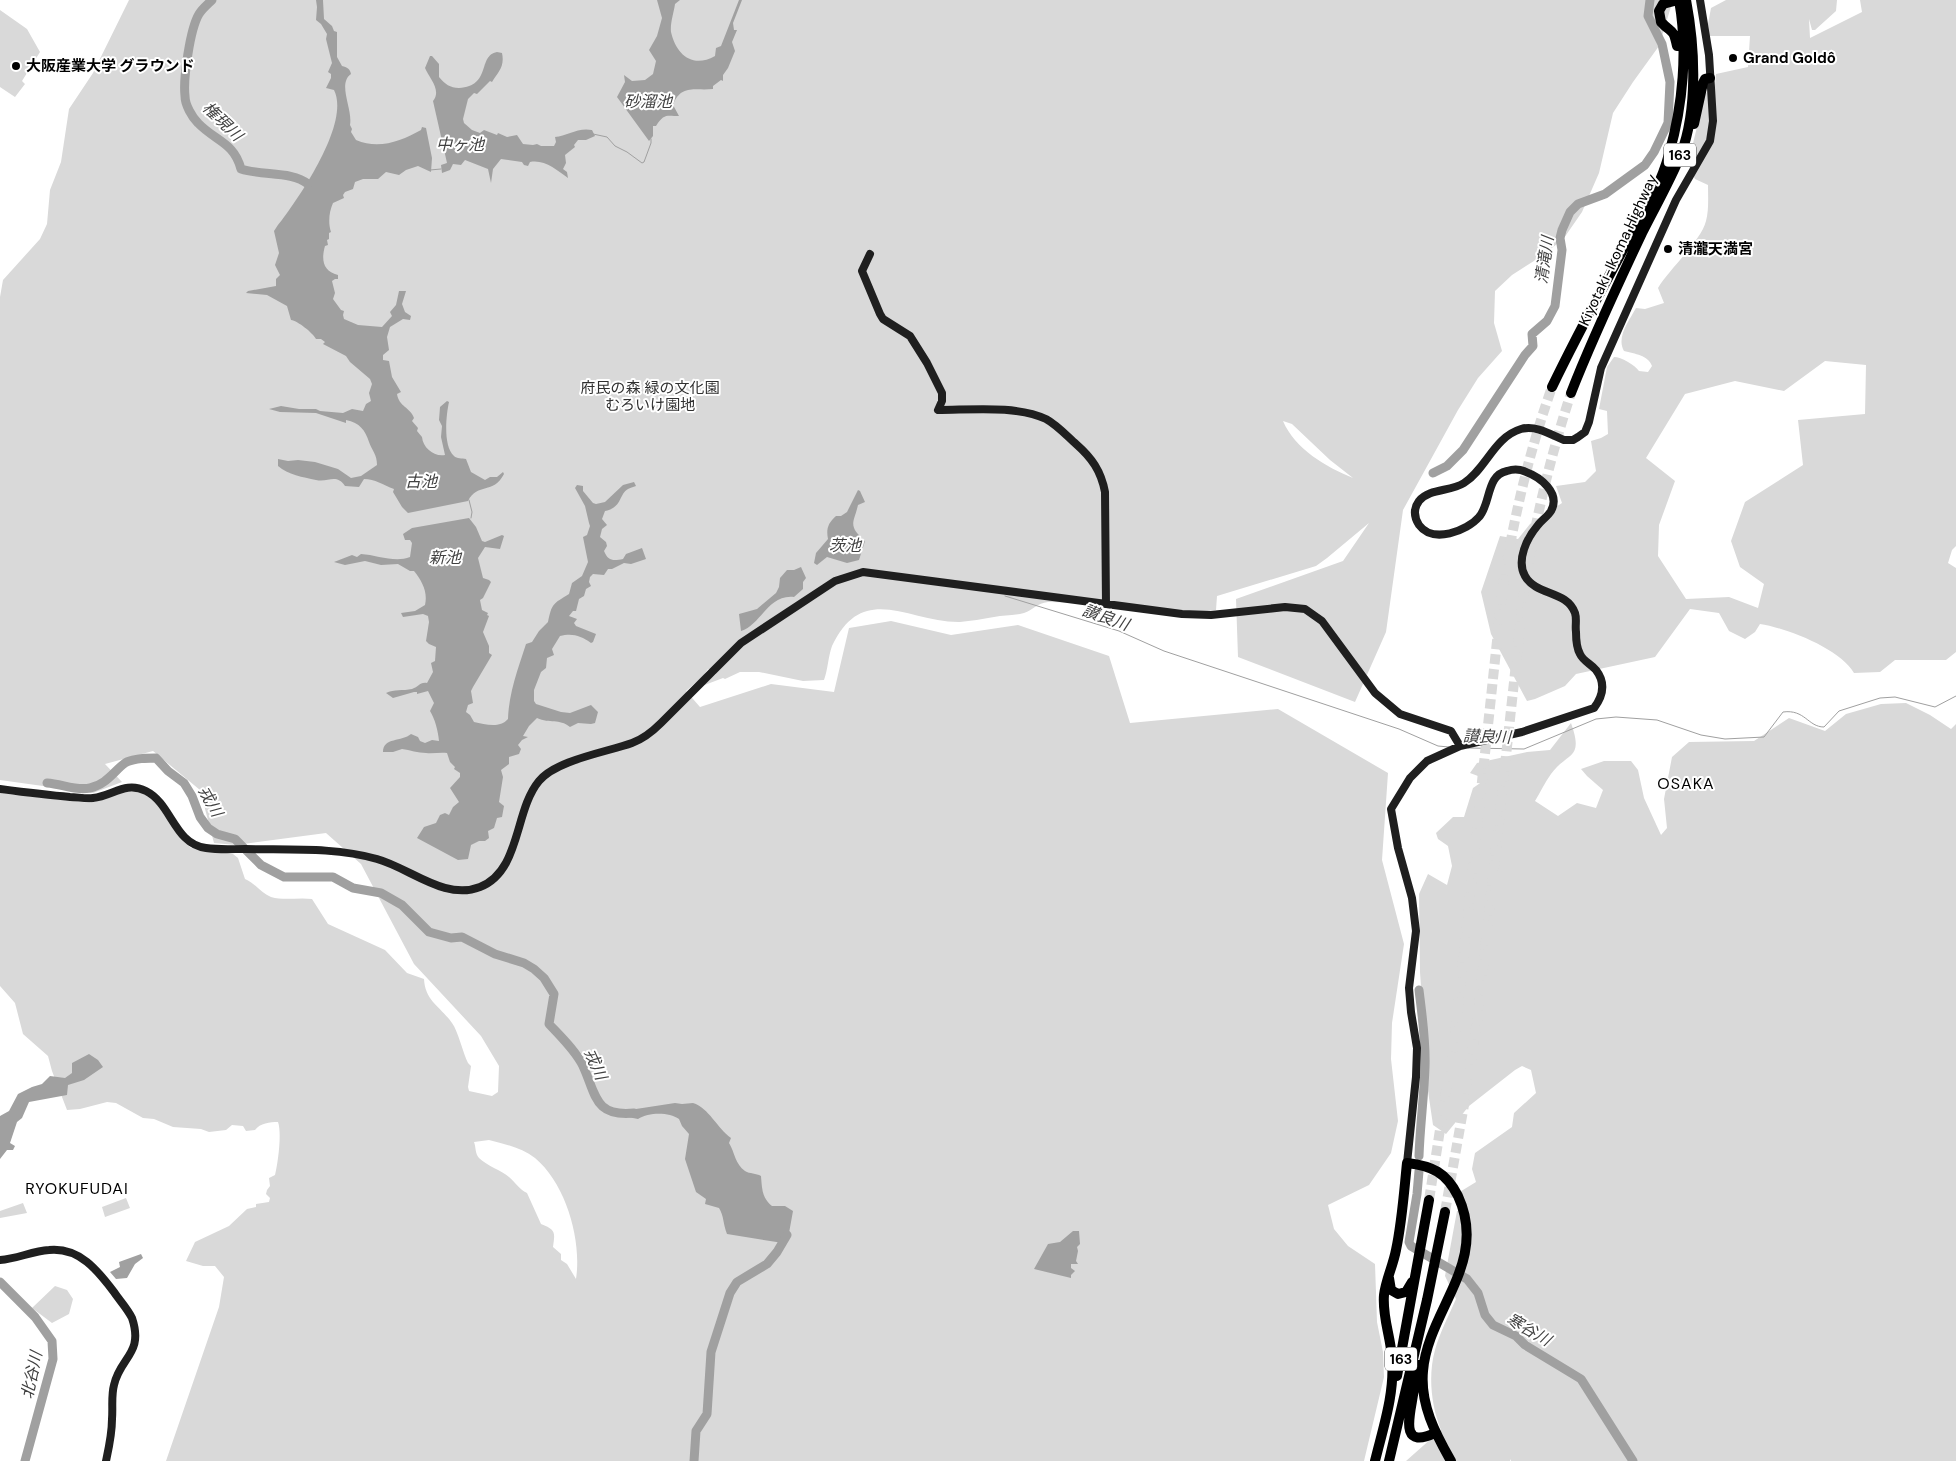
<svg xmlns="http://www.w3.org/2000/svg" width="1956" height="1461" font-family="'DM Sans','Noto Sans JP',sans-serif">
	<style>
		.green { fill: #d9d9d9; fill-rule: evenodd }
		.water { fill: #a0a0a0 }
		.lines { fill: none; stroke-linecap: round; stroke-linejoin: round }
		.stream { stroke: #a0a0a0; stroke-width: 1 }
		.river { stroke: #a0a0a0; stroke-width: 9 }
		.highway-tunnel { stroke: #d9d9d9; stroke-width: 10; stroke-dasharray: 10 5; stroke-linecap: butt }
		.secondary { stroke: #1f1f1f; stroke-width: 8 }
		.highway { stroke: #000; stroke-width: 10 }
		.poi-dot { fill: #000; stroke: #fff; stroke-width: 2 }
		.labels { text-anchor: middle; stroke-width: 4; stroke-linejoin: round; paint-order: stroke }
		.shield { fill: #fff; stroke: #4c4c4c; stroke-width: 1 }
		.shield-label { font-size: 14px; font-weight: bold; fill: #000 }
		.poi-label { font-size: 15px; font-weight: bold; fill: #000; stroke: #fff; text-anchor: start }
		.street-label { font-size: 15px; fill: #000; stroke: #fff }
		.park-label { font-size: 15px; fill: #303030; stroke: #fff }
		.water-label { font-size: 16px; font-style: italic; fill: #414141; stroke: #fff }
		.neighbourhood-label { font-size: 16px; letter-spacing: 1px; fill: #000; stroke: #fff }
	</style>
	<rect width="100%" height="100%" fill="#fff"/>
	<path class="green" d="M 129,0 L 1673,0 L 1659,46 L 1633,82 L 1613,113 L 1599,173 L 1582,212 L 1564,238 L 1545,254 L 1512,275 L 1495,291 L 1494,323 L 1502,351 L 1478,378 L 1458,410 L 1403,510 L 1386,632 L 1355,702 L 1238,657 L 1236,599 L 1343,561 L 1369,523 L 1327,558 L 1316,566 L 1217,596 L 1216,610 L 1189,613 L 1132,604 L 1048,602 C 1037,603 1033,610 1024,613 C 1013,616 1004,615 994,617 C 982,619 971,621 960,622 C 910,623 863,580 832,646 C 828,657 828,669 824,680 L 803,681 L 759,672 L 740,672 L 725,679 L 723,678 L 702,686 L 716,674 L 708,669 L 703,676 L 686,691 L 700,707 L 771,684 L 834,692 L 849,628 L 891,621 L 951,635 L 1018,625 L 1109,656 L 1130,723 L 1278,709 L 1388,773 L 1382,860 L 1404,944 L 1392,1023 L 1391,1059 L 1398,1121 L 1391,1153 L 1369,1185 L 1328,1205 L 1334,1229 L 1348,1246 L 1375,1264 L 1377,1322 L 1383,1352 L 1384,1377 L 1364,1461 L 166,1461 L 219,1307 L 224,1277 L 215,1266 L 203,1266 L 186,1261 L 195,1242 L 229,1226 L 247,1209 L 256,1207 L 256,1204 L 269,1202 L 270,1198 L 266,1194 L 267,1190 L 270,1186 L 269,1178 L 275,1175 C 278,1163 282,1133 278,1122 C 270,1122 260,1123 255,1130 L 246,1131 L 243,1126 L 232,1125 L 226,1130 L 209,1132 L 201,1129 L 173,1127 L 154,1119 L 143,1118 L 116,1103 L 107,1102 L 80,1109 L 67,1110 L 52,1071 L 48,1056 L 23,1034 L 15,1003 L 0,986 L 0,793 L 91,803 L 120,792 L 141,792 L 156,800 L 182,840 L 191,848 L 233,854 L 238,858 L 245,879 C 255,883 261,893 271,897 C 285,901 298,897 312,899 L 328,924 L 385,950 L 407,973 L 424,979 C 425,1001 441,1007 452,1023 C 458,1031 463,1053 468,1063 L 471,1066 L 468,1087 L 469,1091 L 492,1096 L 498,1092 L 499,1066 L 481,1036 L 414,964 L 361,864 L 326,833 L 236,845 L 214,843 L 200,790 L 153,751 L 105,764 L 122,782 L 93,793 L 0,780 L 0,297 L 3,280 L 40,239 L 47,224 L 50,190 L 61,162 L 69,109 L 93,73 ZM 1283,421 L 1292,424 L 1330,460 L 1353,478 C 1326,467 1295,449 1283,421 ZM 489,1140 C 505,1144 522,1148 535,1158 C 566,1184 582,1240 576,1279 L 567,1264 L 561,1260 L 561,1254 L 553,1247 C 555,1232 556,1230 541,1224 L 527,1193 C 519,1189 516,1183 509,1177 C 501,1170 487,1166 479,1158 C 475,1154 476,1147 474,1142 Z
		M 1726,0 L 1837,0 L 1836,11 L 1815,30 L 1812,30 L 1809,19 L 1810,38 L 1862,12 L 1860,0 L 1956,0 L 1956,546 L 1952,550 L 1948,563 L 1956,568 L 1956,652 L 1946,660 L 1895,660 L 1880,672 L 1854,673 C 1840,649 1787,628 1760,624 L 1755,632 L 1745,639 L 1729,631 L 1719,613 L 1690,609 L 1655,657 L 1576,674 L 1565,686 L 1535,699 L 1527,701 L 1491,634 L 1481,592 L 1500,536 L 1518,539 L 1530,524 L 1562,503 L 1556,486 L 1585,482 L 1596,471 L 1591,441 L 1601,438 L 1608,434 L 1607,411 L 1599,409 L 1607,367 L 1614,357 C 1621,357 1635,365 1639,371 L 1648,372 L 1652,366 C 1648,355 1635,354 1624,351 C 1616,337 1629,321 1636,308 L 1645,309 L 1664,303 L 1658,288 C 1670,268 1701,241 1706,221 C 1709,210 1708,197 1708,185 L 1695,179 L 1688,164 L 1705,94 L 1715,85 L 1716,74 L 1748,67 L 1750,36 L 1709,36 L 1708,24 L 1711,8 ZM 1825,361 L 1866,365 L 1865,414 L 1798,420 L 1803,465 L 1745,502 L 1731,541 L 1740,567 L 1764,584 L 1758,608 L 1729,597 L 1686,599 L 1658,556 L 1659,525 L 1675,481 L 1646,458 L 1685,394 L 1735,381 L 1784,391 Z
		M 0,10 L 27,29 L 40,52 L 22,81 L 25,84 L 15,97 L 0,87 Z
		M 1906,703 L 1930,715 L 1951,729 L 1956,724 L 1956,1461 L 1511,1461 L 1510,1459 L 1510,1461 L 1406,1461 L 1441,1430 C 1431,1406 1428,1375 1435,1350 C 1440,1332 1449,1315 1456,1299 L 1445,1276 L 1457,1211 L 1466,1210 L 1458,1193 L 1476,1182 L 1472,1169 L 1475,1153 L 1512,1127 L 1514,1113 L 1536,1093 L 1531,1070 L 1522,1066 L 1515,1070 L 1469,1106 L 1446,1134 L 1433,1125 L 1428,1091 L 1420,972 L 1419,894 L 1428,874 L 1447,885 L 1452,866 L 1448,846 L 1438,839 L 1436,833 L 1453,817 L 1464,817 L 1473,788 L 1486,779 L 1470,773 L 1477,763 L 1527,752 L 1550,750 L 1571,723 C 1584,760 1568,751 1551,774 C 1545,782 1540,793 1535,801 L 1558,816 L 1577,803 L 1596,808 L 1603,790 L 1587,776 L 1581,769 L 1604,761 L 1631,761 L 1638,770 L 1644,798 L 1661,835 L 1667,828 L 1664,799 L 1672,757 L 1689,742 L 1754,741 L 1789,718 L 1825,731 L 1846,714 L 1881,704 Z
		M 126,1198 L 130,1208 L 105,1217 L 102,1207 Z
		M 23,1203 L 27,1213 L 0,1218 L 0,1211 Z
		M 55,1286 L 67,1290 L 73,1299 L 69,1314 L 52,1323 L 32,1308 Z"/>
	<path class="water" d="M 316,0 L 323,0 L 324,19 L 332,26 L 334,31 L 337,32 L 337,57 L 342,66 C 347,67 350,69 351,74 C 337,84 353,109 350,125 L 352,129 L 351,132 L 356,140 C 379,150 401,141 421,130 L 422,127 L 426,128 L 432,158 L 431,172 L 418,166 L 406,170 L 399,175 L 386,172 L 378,179 L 363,179 L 355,182 L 353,189 L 345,192 L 343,195 L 344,198 L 333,203 C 329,212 328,223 331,232 L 329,233 L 329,239 L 327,240 L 328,245 L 325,246 C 321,260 323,271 338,275 L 338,279 L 335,279 L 332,281 L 335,293 L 333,299 L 341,310 L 344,311 L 343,315 L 344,319 L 358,325 L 382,327 L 392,316 L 390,312 L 396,305 L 399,291 L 406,291 L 402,304 L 405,312 L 411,316 L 410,320 L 403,319 L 390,327 L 387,337 L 389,350 L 383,355 L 383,360 L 389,361 L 392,377 L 401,392 L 397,394 C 399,407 410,407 414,418 L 412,421 L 418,428 L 417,431 L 422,437 C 423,448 434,457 445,455 L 441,437 L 442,426 L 439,420 L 440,407 L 447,401 L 449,402 C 446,416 443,446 454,456 C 457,459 462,458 466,459 L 471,472 L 485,480 L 490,477 L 497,477 L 503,472 L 504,474 C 493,495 478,482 468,501 L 408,513 L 402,507 L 393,492 L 394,489 C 383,485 375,479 364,479 L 359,487 L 345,486 C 336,473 328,483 316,480 C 303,477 288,475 278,466 L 278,459 L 288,461 L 298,460 L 315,462 L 338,469 L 351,478 L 361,476 L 377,465 C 377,454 372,451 369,442 C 365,430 360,423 346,420 L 346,423 L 316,413 L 280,412 L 269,409 L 281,406 L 299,409 L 316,409 L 320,411 L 343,413 L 352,409 L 363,411 L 366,404 L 371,401 L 369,393 L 372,384 L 370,379 L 350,362 L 346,356 L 323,344 L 325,342 L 321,339 L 316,339 C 313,333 298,321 291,320 L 287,306 L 267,295 L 246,293 L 248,291 L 276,286 L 276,279 L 280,275 L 275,265 L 279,253 L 274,231 L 276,228 C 297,201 351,124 334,90 L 326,88 L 331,78 L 331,74 L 328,72 L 332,63 L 326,39 L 327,34 L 321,24 L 316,20 L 317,7 Z
		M 657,0 L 680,0 L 675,4 C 674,12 670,23 671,32 C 676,54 692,69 715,56 L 716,48 L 721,46 L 739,0 L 742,0 L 733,23 L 734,30 L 737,30 L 732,42 L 735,51 L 728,68 L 723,75 L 723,81 L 721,80 L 713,86 L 713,89 C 695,91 681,84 673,105 L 679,116 C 667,116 664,113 656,126 L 653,126 L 653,136 L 649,141 L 617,97 L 625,82 L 624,75 L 632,81 L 645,80 L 653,74 L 656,61 L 649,50 L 657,36 L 662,18 Z
		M 497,52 L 502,53 C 505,67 498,72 492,82 L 490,81 L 477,94 L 474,93 L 468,99 L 463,119 L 464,123 L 472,130 L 480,133 L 484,130 L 497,135 L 498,133 L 507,137 L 517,135 L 523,144 L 533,145 L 537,144 L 541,146 L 554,146 L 556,142 L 555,137 C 567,136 578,127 592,130 L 595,136 L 586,140 L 578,140 L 574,145 L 575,147 L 565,155 L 566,163 L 563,169 L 567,172 L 568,178 C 557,170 544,159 530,162 L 528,166 L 524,165 L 522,162 L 501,159 L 493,169 L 491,183 L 488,169 L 465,160 L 461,165 L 453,164 L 450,170 L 442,173 L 441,165 L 447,163 L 433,101 C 442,90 429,78 425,68 L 430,56 L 432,56 L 439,64 L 439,77 C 445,84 450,88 459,88 C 492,86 477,56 497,52 Z
		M 634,482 L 636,486 C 633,487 630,488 628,489 C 619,494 622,508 605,511 L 602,519 L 607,525 L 602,529 L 600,537 L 606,542 L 607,546 L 604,551 C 608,561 613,561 623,559 L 626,554 L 642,548 L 646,559 L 631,564 L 624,563 L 612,569 L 608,569 L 604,575 L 593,574 L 590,577 L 589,582 L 591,586 L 586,589 L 584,596 L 579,599 L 576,611 L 573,611 L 569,616 L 577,619 L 574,623 L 576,626 L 596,634 L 593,642 L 591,643 C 581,636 573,633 560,636 L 552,649 L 554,655 L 547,658 L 546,668 L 541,672 L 534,690 L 534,701 L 536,704 L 561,712 L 570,713 L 591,705 L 598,712 L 595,723 L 591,724 L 578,723 L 570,727 C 559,718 550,724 537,718 L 529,726 L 523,736 L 528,737 L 522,740 L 518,745 L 521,749 L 519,754 L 509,757 L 509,764 L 501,770 L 503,777 L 499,802 L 504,806 L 502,817 L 497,818 L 494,828 L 488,831 L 489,838 L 485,841 L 479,841 L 471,845 L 468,859 L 458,860 L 417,838 L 424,827 L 436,823 L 440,815 L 445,813 L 449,815 L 453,807 L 459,802 L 450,788 L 460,777 L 460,773 L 454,769 L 455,767 L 450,762 L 447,753 C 440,752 433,754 426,753 C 418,753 410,750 402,749 L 393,752 L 383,752 C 383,737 402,742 411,734 L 418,737 L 420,741 L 425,743 L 432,740 L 439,741 C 438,731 435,719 430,711 L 434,703 L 428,691 L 417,694 L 417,692 L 414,692 L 393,698 L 386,693 C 394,689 403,691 412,689 C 419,687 419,682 427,683 L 433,672 L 431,663 L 435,661 L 436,647 L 429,644 L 426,641 L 429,622 L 428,616 L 423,614 L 403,617 L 401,613 L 415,611 L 425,605 C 428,592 422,581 414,571 L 410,571 L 398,564 L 381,565 L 365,561 L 345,565 L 334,562 L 352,555 L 357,557 L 361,554 C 377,555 395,563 410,557 L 412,543 L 410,540 L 405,540 L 403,534 L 412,528 L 469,518 L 476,527 L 482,541 L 485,542 L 502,535 L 504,536 L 500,549 L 485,547 L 478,558 L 483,578 L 489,580 L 491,582 L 483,598 L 480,600 L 482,610 L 488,613 L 487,615 L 489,616 L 483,632 L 489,646 L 489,653 L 492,655 L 473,687 L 471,691 L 473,703 L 468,705 L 466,712 L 470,715 L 474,722 C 485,724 499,729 508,719 C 509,692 518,669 526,644 L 532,642 L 539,631 L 548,622 C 552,603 553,604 569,594 L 572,583 L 582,576 L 588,562 L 583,537 L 587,535 L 590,526 L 589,523 L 585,506 L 575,488 L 577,485 L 583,486 L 583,491 L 593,503 L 596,504 L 605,502 L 623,485 Z
		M 858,490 L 860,491 L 865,502 L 858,505 C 854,523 847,525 865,541 L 859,560 L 847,563 L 827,557 L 817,565 L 814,563 L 816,553 L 828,539 C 826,529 828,523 836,516 L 841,516 L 847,512 Z
		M 801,567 L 806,578 L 803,582 L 803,589 L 794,597 C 768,594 761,625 741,631 L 739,614 L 757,609 L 776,593 L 779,587 L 780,578 L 787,570 L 794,570 Z
		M 89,1054 L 98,1060 L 103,1067 L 84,1080 L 68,1085 L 67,1095 L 29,1102 L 22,1118 L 17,1122 L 10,1143 L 15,1146 L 13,1150 L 7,1150 L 0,1159 L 0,1116 L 9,1111 L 18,1094 L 32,1087 L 42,1084 L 50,1076 L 65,1078 L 72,1073 L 72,1063 Z
		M 693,1103 C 709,1108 717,1128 731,1138 L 729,1143 C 735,1153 735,1164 745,1171 C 750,1174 756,1173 761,1176 C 762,1189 762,1198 772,1206 L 785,1206 L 793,1211 L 789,1233 L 783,1243 L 727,1234 C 723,1224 724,1216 719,1208 L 705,1204 L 706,1199 L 696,1192 L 685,1159 L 689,1134 L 682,1126 L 679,1119 C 669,1112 649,1112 638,1119 L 623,1116 L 623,1111 L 675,1103 L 682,1104 Z
		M 1073,1231 L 1079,1231 L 1080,1244 L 1077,1247 L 1078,1251 L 1076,1261 L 1078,1264 L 1071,1264 L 1071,1268 L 1075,1271 L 1071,1275 L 1071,1278 L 1034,1269 L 1048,1244 L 1060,1242 Z
		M 141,1254 L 143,1258 L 135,1264 L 127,1278 L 116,1279 L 110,1272 L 120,1267 L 119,1262 Z"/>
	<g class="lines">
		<path class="stream" d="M 593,134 L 607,137 L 615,146 L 627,152 L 642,163 L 644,162 L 651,143 L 651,139
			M 430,170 L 441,169
			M 469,500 L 472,512 L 471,518
			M 1005,596 L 1119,631 L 1164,651 L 1399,729 L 1438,746 L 1449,747
			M 1468,748 L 1524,749 L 1596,719 L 1616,717 L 1657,720 L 1701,735 L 1725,739 L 1764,737 L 1783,712 C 1805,709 1808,727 1824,727 L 1839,711 L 1880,698 L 1895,697 L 1935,707 L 1956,696"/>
		<path class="river" d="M 212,0 C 208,4 202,9 199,14 C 190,29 183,79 185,96 C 185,105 192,117 198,123 C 215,141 234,142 241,169 C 263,176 292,171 308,184
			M 1433,473 L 1447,466 L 1463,450 L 1525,355 L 1533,346 L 1532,334 L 1547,321 L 1555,306 L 1562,250 L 1560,238 L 1562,230 L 1570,212 L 1578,204 L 1605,194 L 1645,165 L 1654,152 L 1668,123 L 1670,82 L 1662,44 L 1648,16 L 1650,0
			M 47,783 C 62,784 76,791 90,788 C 107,784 113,772 125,763 C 133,758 147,758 156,758 L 168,771 L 184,783 L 192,796 L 200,817 L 208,828 L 217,834 L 235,839 L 261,865 L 284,877 L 333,877 L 353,888 L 381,893 L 402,905 L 429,932 L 451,938 L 462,937 L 495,954 L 524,963 L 534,969 L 544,978 L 554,994 L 549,1024 C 561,1037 575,1050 583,1066 C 596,1094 594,1117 634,1113
			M 1419,1156 C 1420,1126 1424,1097 1425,1067 C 1426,1041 1422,1015 1419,990
			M 1419,1171 L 1417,1194 L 1409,1242 L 1411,1246 L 1467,1279 L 1478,1293 L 1485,1315 L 1493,1325 L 1516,1336 L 1525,1345 L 1581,1379 L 1633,1461
			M 0,1282 L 35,1317 L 52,1341 L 53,1359 L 25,1461
			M 694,1461 L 696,1431 L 707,1414 L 711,1352 L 730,1293 L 737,1282 L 767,1264 L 777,1252 L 787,1235"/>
		<path class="highway-tunnel" d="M 1429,1200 L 1455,1034 L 1503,585 C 1514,517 1529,452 1552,387
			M 1445,1212 L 1464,1105 L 1478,1014 L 1523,599 C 1533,529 1549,461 1571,393"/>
		<path class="secondary" d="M 870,254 L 862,271 L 880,314 L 883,319 L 910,336 L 927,363 L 942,393 L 942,401 L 938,410 C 971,410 1016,405 1046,419 C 1057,425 1067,436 1076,444 C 1092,458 1101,471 1105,492 L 1106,604
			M 0,789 C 23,792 47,795 70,797 C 77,797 86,799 93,798 C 113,796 125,781 146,791 C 172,804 174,844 206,848 C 219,850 232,849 245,849 C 289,850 335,847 377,859 C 410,868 445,901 480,887 C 521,871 514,811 539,781 C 556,760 607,752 632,743 C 643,739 653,731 661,723 L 741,643 L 835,581 L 863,572 L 1182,614 L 1211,615 L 1285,607 L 1305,609 L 1322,621 L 1375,693 L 1400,714 L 1451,731 L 1460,746
			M 1407,1163 L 1416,1077 L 1417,1048 L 1411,1012 L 1409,988 L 1416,931 L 1412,898 L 1398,848 L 1391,809 L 1410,778 L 1427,761 L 1460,746 L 1522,732 L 1594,708 C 1603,696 1606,683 1596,670 C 1591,664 1583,661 1580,654 C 1576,647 1576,639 1576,632 C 1575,626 1577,619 1575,613 C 1567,590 1536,596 1525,576 C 1516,560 1527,538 1538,525 C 1542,520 1548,516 1551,511 C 1561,493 1540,477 1526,472 C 1520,469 1513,469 1507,471 C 1486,475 1491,504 1479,517 C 1467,531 1433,544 1419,525 C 1414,517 1413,509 1419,501 C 1430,488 1450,492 1464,483 C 1486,469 1494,437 1521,429 C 1536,425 1550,434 1564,440 L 1573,440 L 1578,437 L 1585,432 L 1589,422 L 1601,368 L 1676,200 L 1710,141 L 1713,121 L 1709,55 L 1700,0
			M 0,1260 C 17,1259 32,1251 49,1250 C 80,1247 98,1271 114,1292 C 120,1301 127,1308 132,1318 C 144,1354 120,1357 114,1385 C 111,1396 113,1408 112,1419 C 112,1434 109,1447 106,1461"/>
		<path class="highway" d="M 1677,46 C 1673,27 1672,34 1661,22 L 1659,11 L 1663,4 L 1678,0
			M 1694,124 L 1703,83 L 1705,79 L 1710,78
			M 1552,387 C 1575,339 1600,293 1625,246 C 1641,217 1661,186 1669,154 C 1683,105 1688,50 1679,0
			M 1571,393 C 1592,339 1617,286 1642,233 C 1655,207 1670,181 1681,154 C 1698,109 1695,47 1686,0
			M 1389,1278 L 1391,1290 L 1398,1294 L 1406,1292 L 1412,1282
			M 1418,1365 C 1416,1377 1414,1389 1412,1401 C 1408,1423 1403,1448 1435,1433
			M 1397,1376 L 1429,1200
			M 1375,1461 C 1383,1428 1395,1393 1392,1359 C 1391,1337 1382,1317 1384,1295 C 1386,1279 1393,1266 1396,1250 C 1402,1222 1404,1192 1407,1163 C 1432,1166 1446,1172 1458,1196 C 1489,1263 1428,1310 1423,1371 C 1420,1404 1435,1433 1451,1461
			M 1389,1461 L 1427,1300 L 1445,1212"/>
	</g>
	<g class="poi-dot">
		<circle cx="1733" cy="58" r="5"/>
		<circle cx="16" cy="66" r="5"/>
		<circle cx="1668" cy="249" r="5"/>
	</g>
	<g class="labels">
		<g class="shield">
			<rect x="1664" y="143.5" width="32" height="23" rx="4"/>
			<rect x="1385" y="1347.5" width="32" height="23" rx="4"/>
		</g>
		<g class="shield-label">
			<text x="1680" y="160">163</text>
			<text x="1401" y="1364">163</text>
		</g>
		<g class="poi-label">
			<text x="1743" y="63">Grand Goldô</text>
			<text x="26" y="71">大阪産業大学 グラウンド</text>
			<text x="1678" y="254">清瀧天満宮</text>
		</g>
		<g class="street-label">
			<text transform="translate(1618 250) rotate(-65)" y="5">Kiyotaki-Ikoma Highway</text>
		</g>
		<g class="park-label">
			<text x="650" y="393">府民の森 緑の文化園<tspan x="650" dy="17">むろいけ園地</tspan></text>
		</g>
		<g class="water-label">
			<text x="648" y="107">砂溜池</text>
			<text transform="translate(223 121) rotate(44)" y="6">権現川</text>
			<text x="460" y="150">中ヶ池</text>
			<text transform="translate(1544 260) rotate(-82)" y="6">清滝川</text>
			<text x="421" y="487">古池</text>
			<text x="845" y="551">茨池</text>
			<text x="445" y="563">新池</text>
			<text transform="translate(1106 617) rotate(19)" y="6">讃良川</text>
			<text transform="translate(1487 736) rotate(2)" y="6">讃良川</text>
			<text transform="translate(211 801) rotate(61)" y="6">戎川</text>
			<text transform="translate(596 1064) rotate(66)" y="6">戎川</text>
			<text transform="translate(1529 1329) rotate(30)" y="6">寒谷川</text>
			<text transform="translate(31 1375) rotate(-78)" y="6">北谷川</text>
		</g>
		<g class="neighbourhood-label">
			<text x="1686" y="789">OSAKA</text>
			<text x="77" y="1194">RYOKUFUDAI</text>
		</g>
	</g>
</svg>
